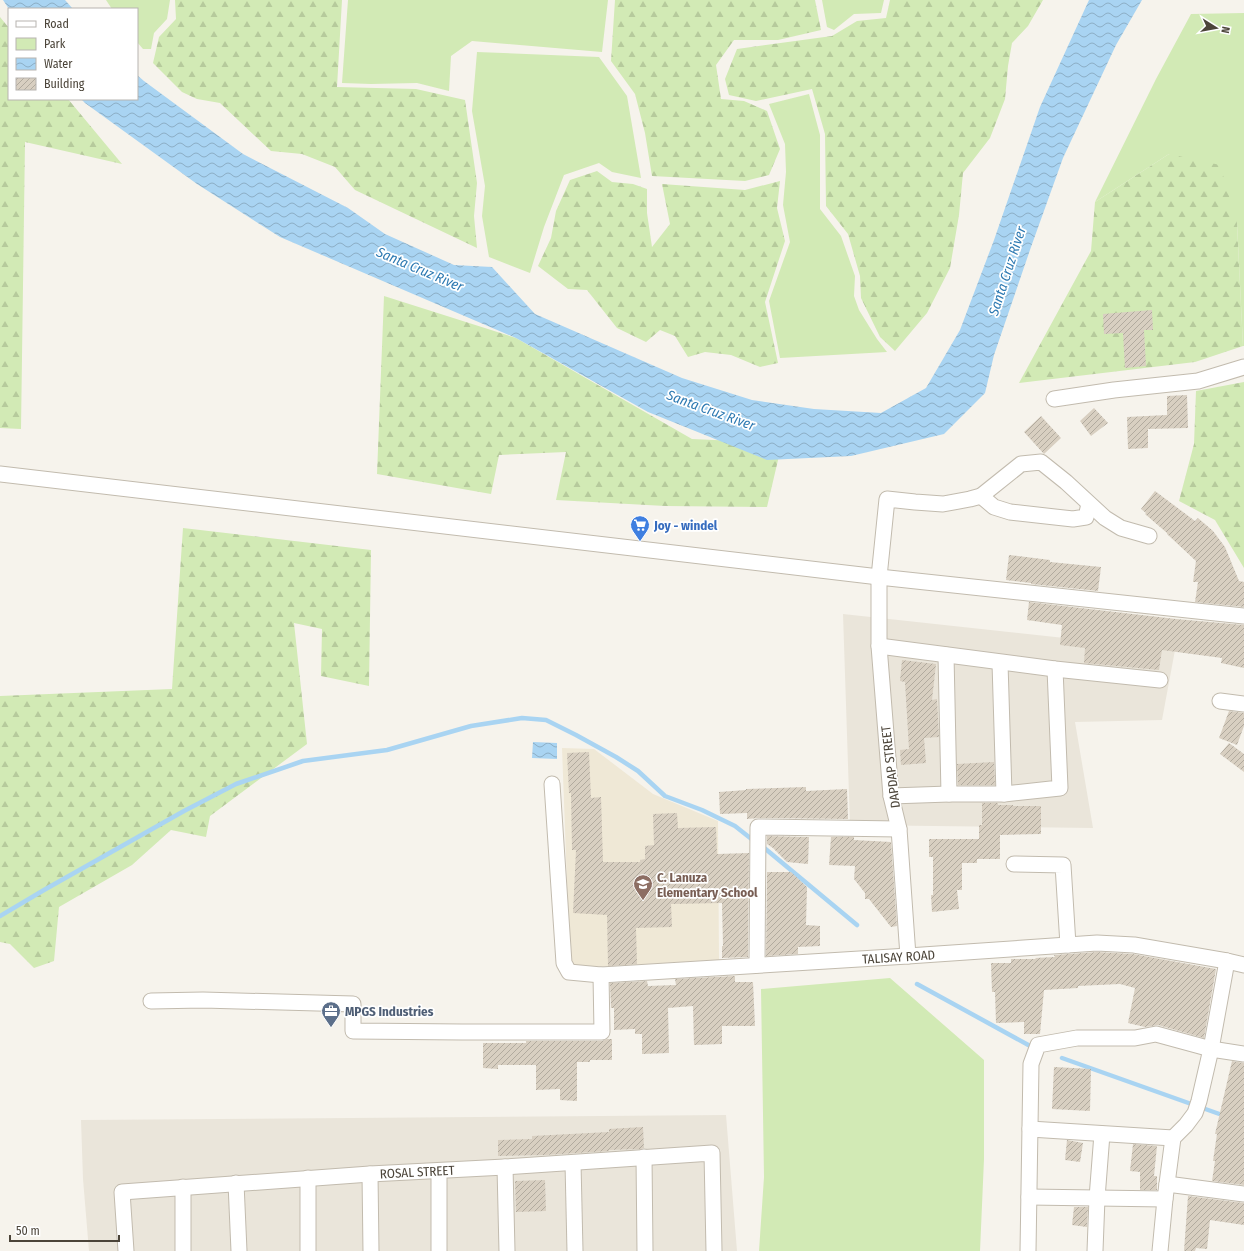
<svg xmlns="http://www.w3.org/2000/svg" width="1244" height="1251" font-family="'Fira Sans Condensed',sans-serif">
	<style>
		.residential { fill: #eae5da }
		.education { fill: #efe8d6 }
		.green { fill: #d2eab5 }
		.forest { fill: url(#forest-firs) }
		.water { fill: url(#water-waves) }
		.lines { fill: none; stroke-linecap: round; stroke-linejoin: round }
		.stream { stroke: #a9d4f2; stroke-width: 4.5 }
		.building { fill: url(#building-hatch) }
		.street-casing { stroke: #c2bbae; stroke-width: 17 }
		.street { stroke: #fff; stroke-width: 15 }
		.labels { text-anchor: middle; stroke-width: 3.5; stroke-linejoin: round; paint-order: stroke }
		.shop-label { font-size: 13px; font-weight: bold; fill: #366cbe; stroke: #fff; text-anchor: start }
		.street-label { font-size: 13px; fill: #4b4439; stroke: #fff }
		.education-label { font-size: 13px; font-weight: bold; fill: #785e54; stroke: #fff; text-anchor: start }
		.service-label { font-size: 13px; font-weight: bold; fill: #4e5e75; stroke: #fff; text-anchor: start }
		.water-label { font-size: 14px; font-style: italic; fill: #2e7ab2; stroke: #fff }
	</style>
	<defs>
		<pattern id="forest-firs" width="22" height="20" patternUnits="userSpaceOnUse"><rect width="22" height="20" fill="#d2eab5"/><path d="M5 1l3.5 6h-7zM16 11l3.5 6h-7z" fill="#b6ca9c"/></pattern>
		<pattern id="water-waves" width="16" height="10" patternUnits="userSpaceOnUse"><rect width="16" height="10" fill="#a9d4f2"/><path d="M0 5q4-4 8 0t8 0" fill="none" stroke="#8caec5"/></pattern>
		<pattern id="building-hatch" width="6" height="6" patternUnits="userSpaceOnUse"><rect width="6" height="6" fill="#d8cfc1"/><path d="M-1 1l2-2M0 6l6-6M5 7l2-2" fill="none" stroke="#b1aa9e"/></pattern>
	</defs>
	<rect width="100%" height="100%" fill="#f6f3ec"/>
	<path class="residential" d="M 843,614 L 1175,650 L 1162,720 L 1075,722 L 1093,828 L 850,825 Z
		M 726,1115 L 737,1251 L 89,1251 L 83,1179 L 81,1120 Z"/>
	<path class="education" d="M 562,748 L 594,749 L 653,794 L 718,821 L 719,960 L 575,968 L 570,964 Z"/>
	<path class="green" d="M 106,0 L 170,0 L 167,19 L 154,33 L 151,49 L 143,49 L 137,42 L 137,9 L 112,9 Z
		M 348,0 L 608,0 L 602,52 L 472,41 L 451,56 L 449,91 L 417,83 L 371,84 L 342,83 Z
		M 822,0 L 884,0 L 881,13 L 854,14 L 834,30 L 827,27 Z
		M 1244,13 L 1244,346 L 1243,346 L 1237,223 L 1169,154 L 1095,202 L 1156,79 L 1191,14 Z
		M 477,52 L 599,57 L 627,96 L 641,178 L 612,172 L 599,163 L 564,175 L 544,227 L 530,273 L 489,257 L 482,216 L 485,186 L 472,111 Z
		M 809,94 L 820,135 L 820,209 L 841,236 L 855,276 L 854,296 L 859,310 L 877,339 L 887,352 L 780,358 L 769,301 L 790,242 L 783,205 L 786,172 L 785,144 L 769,104 Z
		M 890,978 L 984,1060 L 984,1159 L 980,1251 L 759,1251 L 764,1177 L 761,989 Z"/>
	<path class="forest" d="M 175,0 L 342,0 L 337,87 L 416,89 L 465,100 L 477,183 L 474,216 L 477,248 L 355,190 L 335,167 L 302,154 L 271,151 L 220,103 L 197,99 L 182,92 L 153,63 L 159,37 L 176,19 Z
		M 615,0 L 815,0 L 821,30 L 778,40 L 734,40 L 716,65 L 721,99 L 744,101 L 767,111 L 780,149 L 769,175 L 745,181 L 652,176 L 645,133 L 635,94 L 611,61 Z
		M 890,0 L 1043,0 L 1028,26 L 1012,43 L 1008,66 L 1005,99 L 990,138 L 963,173 L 959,215 L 950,268 L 927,313 L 895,351 L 880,337 L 861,298 L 860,276 L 848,234 L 826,206 L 825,134 L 812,89 L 756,101 L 729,95 L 725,79 L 737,49 L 832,36 L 857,21 L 886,18 Z
		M 0,17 L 9,28 L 9,99 L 68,99 L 122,164 L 25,142 L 21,429 L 0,428 Z
		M 1169,154 L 1220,165 L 1237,223 L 1243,346 L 1195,362 L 1019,383 L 1091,251 L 1095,202 Z
		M 597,171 L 612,182 L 633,184 L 647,189 L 647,213 L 652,247 L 670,224 L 662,184 L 745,190 L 780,181 L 777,208 L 785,241 L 765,302 L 778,363 L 760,367 L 731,355 L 705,352 L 688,357 L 675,336 L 660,330 L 646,342 L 617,328 L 587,290 L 568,289 L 538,266 L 551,238 L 556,211 L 570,180 Z
		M 384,296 L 516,338 L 692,439 L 782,443 L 767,507 L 665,506 L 556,500 L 566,452 L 499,455 L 491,494 L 377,474 Z
		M 1244,382 L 1244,568 L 1215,520 L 1179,501 L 1194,444 L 1196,391 Z
		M 183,528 L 371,550 L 369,686 L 321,676 L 322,629 L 294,623 L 307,744 L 210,816 L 206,837 L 171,830 L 132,865 L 59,907 L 54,961 L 34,968 L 10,944 L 0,942 L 0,696 L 172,689 Z"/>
	<path class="water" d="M 3,0 L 65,0 L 73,9 L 9,9 Z
		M 1089,0 L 1142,0 L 1116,45 L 1063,158 L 1031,247 L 994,355 L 985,393 L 944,434 L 851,456 L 767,460 L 648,412 L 516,338 L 280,237 L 197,184 L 85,103 L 81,99 L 137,99 L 137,75 L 144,81 L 243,154 L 348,208 L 385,234 L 454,265 L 492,267 L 535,314 L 682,378 L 752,400 L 814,409 L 881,413 L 926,388 L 960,330 L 994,240 L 1040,107 Z
		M 533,742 L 557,743 L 557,759 L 532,758 Z"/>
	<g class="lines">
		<path class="stream" d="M 762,846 L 857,925
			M 0,916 L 44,890 L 184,811 L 236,784 L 303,761 L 387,750 L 471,726 L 522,718 L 546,720 L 576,735 L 616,757 L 638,771 L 665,796 L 702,810 L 735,826 L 754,841
			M 917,984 L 1032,1047
			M 1062,1058 L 1225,1116"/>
	</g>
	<path class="building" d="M 1152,310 L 1153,330 L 1144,330 L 1146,366 L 1125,368 L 1123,333 L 1104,334 L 1103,314 Z
		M 1187,395 L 1188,428 L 1148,429 L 1148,448 L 1128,449 L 1127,417 L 1167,415 L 1167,396 Z
		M 1094,408 L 1108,423 L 1091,436 L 1080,421 Z
		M 1041,416 L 1061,438 L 1044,454 L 1024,432 Z
		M 1155,491 L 1195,521 L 1198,518 L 1213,531 L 1225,547 L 1239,581 L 1244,582 L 1244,607 L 1195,602 L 1198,582 L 1193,582 L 1196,561 L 1167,534 L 1167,533 L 1145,514 L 1146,513 L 1141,509 Z
		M 1009,555 L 1050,560 L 1050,562 L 1101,567 L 1098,591 L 1031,584 L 1031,583 L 1006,580 Z
		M 1029,602 L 1176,619 L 1244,625 L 1244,668 L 1221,663 L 1222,658 L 1162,650 L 1159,670 L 1084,663 L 1085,648 L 1060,645 L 1062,625 L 1027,620 Z
		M 902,660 L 936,664 L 932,700 L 937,699 L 939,737 L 924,738 L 926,763 L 901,765 L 900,750 L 909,749 L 905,682 L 900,681 Z
		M 1229,711 L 1244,713 L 1244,726 L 1237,745 L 1219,738 Z
		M 1229,743 L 1244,754 L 1244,772 L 1220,754 Z
		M 589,752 L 591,798 L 601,797 L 603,862 L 640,862 L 640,860 L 645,859 L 645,846 L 654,845 L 653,814 L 677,813 L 678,828 L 716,827 L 717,854 L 749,853 L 748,957 L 722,958 L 722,946 L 723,946 L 722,903 L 671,904 L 672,927 L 636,928 L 637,964 L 608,966 L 607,915 L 573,913 L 576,850 L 572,850 L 571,793 L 569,793 L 567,753 Z
		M 994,762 L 995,785 L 958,785 L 957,764 Z
		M 806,787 L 806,791 L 847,789 L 848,819 L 758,818 L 747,819 L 747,813 L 720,814 L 719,792 L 746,790 L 746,789 Z
		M 982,803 L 998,803 L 998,805 L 1013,805 L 1013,806 L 1041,806 L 1041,834 L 1000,835 L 1000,859 L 977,859 L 977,863 L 962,863 L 962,890 L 957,890 L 959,909 L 932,912 L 931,895 L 933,895 L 933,857 L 929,857 L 929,839 L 979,839 L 979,825 L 982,825 Z
		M 767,836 L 809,837 L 808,864 L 787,862 L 773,848 L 767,844 Z
		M 831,837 L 854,837 L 854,840 L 891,842 L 897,926 L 891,927 L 869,899 L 865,899 L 865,893 L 854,879 L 855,866 L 829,865 Z
		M 767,872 L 791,872 L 807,887 L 806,925 L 820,926 L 820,946 L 798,947 L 798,954 L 766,956 Z
		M 1097,952 L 1133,954 L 1216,969 L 1204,1038 L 1158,1025 L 1145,1027 L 1128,1023 L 1135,988 L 1120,984 L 1078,986 L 1078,988 L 1044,990 L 1040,1034 L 1024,1034 L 1024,1022 L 996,1023 L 995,992 L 992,992 L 991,963 L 1011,963 L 1011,959 L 1036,959 L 1035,958 L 1055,957 L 1054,955 Z
		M 735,976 L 735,982 L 753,982 L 755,1026 L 722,1026 L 722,1044 L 694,1045 L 693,1006 L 668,1008 L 669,1053 L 642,1054 L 642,1034 L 635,1034 L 635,1029 L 614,1030 L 614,1008 L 611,1008 L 610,983 L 647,981 L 648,986 L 676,985 L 675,979 Z
		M 607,1039 L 612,1039 L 612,1060 L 590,1060 L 590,1062 L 577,1062 L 577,1101 L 560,1100 L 560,1089 L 536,1090 L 536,1065 L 498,1065 L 498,1069 L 483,1068 L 483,1043 L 526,1043 L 526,1041 L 602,1041 Z
		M 1232,1061 L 1244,1063 L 1244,1185 L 1212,1181 L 1215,1161 L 1213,1161 L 1217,1134 L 1215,1134 Z
		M 1054,1067 L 1091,1069 L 1090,1111 L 1052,1109 Z
		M 643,1127 L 644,1148 L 641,1149 L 609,1150 L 609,1151 L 545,1155 L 498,1156 L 498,1140 L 532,1139 L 532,1136 L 609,1132 L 609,1129 Z
		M 1067,1140 L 1083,1143 L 1080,1162 L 1065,1160 Z
		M 1133,1144 L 1157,1146 L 1154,1176 L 1157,1176 L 1157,1190 L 1140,1190 L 1140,1172 L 1130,1171 Z
		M 545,1180 L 546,1211 L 516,1212 L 515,1181 Z
		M 1188,1196 L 1244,1203 L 1244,1225 L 1210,1220 L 1207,1249 L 1196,1248 L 1195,1251 L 1184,1251 Z
		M 1074,1207 L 1088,1207 L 1087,1227 L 1072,1225 Z"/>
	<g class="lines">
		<defs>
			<g id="street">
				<path d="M 1054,399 L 1114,390 L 1198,381 L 1244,367"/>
				<path d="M 0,474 L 879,577 L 1244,616"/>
				<path d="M 981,496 L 994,507 L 1010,512 L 1073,519 L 1086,517 L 1089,504"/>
				<path d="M 879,646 L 1055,669 L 1160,680"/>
				<path d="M 946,655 L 949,794"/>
				<path d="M 1000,663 L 1004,794"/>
				<path d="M 1220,701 L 1244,704"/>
				<path id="s1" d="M 552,784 L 564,963 L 569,972 L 601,975 L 908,956 L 1097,943 L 1134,945 L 1227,961 L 1244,965"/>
				<path d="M 891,796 L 949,794 L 1004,794 L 1060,788 L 1055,669"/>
				<path d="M 1014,864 L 1063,865 L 1068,945"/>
				<path d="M 908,956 L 899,829 L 891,796 L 879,646 L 879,577 L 887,499 L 915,502 L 943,504 L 970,499 L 981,496 L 1021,464 L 1041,462 L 1066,482 L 1105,518 L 1121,528 L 1149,536"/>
				<path d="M 757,965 L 758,827 L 899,829"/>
				<path d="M 151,1001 L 203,1000 L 353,1004 L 353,1031 L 462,1032 L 602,1032 L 601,975"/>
				<path d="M 1030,1129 L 1173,1138"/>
				<path d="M 644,1157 L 645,1251"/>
				<path d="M 573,1163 L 575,1251"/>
				<path d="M 505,1167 L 507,1251"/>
				<path d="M 439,1171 L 439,1251"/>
				<path d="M 370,1174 L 371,1251"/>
				<path d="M 308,1178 L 308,1251"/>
				<path d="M 236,1183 L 239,1251"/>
				<path d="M 1167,1184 L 1244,1194"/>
				<path d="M 183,1187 L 183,1251"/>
				<path d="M 1029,1197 L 1165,1199"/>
				<path id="s2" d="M 126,1251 L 122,1192 L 370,1174 L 505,1167 L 712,1153 L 714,1251"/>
				<path d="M 1028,1251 L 1031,1064 L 1038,1045 L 1077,1038 L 1135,1038 L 1156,1034 L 1211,1049 L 1244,1054"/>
				<path d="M 1095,1251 L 1097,1198 L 1102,1134"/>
				<path d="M 1160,1251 L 1165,1199 L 1173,1138 L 1186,1125 L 1195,1113 L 1199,1101 L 1211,1049 L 1227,961"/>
			</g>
		</defs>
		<use href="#street" class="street-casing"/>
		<use href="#street" class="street"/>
	</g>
	<defs>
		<symbol id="supermarket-pin" viewBox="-11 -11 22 30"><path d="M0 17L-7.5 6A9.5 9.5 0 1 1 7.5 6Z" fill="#3f7fe0" stroke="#fff"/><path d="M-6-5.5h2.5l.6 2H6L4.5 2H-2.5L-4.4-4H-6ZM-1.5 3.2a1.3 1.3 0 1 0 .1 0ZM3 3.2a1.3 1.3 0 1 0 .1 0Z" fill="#fff"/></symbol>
		<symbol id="school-pin" viewBox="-11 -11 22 30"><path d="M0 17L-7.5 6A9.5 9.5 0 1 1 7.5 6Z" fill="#8d6e63" stroke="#fff"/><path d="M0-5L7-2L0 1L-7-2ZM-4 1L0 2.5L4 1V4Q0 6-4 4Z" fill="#fff"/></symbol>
		<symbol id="office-pin" viewBox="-11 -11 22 30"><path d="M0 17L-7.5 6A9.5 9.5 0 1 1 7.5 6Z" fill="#5c6f8a" stroke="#fff"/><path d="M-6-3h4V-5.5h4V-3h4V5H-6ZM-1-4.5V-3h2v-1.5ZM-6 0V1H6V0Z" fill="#fff"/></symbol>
	</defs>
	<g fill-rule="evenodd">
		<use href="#supermarket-pin" x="629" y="514" width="22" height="30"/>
		<use href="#school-pin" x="632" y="873" width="22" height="30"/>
		<use href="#office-pin" x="320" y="1000" width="22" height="30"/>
	</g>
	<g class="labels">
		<g class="shop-label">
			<text x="654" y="530">Joy - windel</text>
		</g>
		<g class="street-label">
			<text transform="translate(890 767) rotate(-97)" y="5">DAPDAP STREET</text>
			<text dy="5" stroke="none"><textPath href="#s1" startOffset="520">TALISAY ROAD</textPath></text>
			<text dy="5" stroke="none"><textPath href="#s2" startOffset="355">ROSAL STREET</textPath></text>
		</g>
		<g class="education-label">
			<text x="657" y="882">C. Lanuza<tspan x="657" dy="15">Elementary School</tspan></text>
		</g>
		<g class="service-label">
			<text x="345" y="1016">MPGS Industries</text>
		</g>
		<g class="water-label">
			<text transform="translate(420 269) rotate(23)" y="5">Santa Cruz River</text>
			<text transform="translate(1007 271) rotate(-72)" y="5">Santa Cruz River</text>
			<text transform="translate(711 410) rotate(20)" y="5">Santa Cruz River</text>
		</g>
	</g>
	<rect x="8" y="8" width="130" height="92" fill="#ffffff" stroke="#b7b4b0"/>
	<rect x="16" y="21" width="20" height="6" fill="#ffffff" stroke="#b7b4b0"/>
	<text x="44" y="28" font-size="12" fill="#4b4439">Road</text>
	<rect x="16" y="38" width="20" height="12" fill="#d2eab5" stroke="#b7b4b0"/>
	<text x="44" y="48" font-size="12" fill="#4b4439">Park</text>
	<rect x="16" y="58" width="20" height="12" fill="url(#water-waves)" stroke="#b7b4b0"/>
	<text x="44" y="68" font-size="12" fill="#4b4439">Water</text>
	<rect x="16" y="78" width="20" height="12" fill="url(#building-hatch)" stroke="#b7b4b0"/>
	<text x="44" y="88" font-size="12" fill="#4b4439">Building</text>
	<g transform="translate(1216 28) rotate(101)" stroke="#ffffff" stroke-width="3" paint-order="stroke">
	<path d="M0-3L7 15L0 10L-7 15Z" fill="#4b4439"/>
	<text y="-6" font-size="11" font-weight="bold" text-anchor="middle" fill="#4b4439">N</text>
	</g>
	<path d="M10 1235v6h109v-6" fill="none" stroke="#4b4439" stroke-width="2"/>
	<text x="16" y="1235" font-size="12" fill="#4b4439" stroke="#ffffff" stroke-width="3" paint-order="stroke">50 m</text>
</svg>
